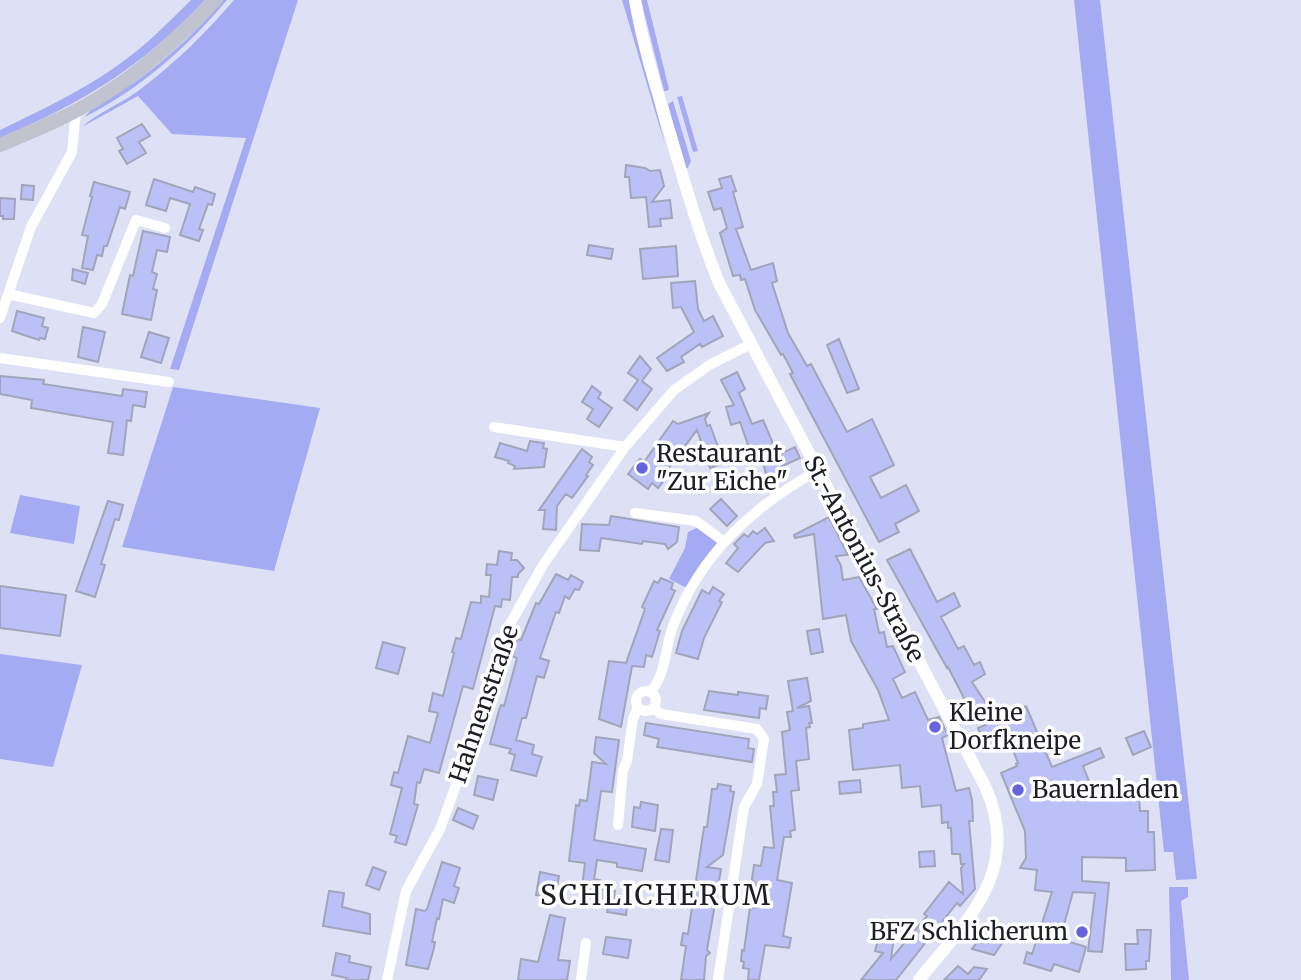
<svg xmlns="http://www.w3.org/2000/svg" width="1301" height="980" font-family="Merriweather,serif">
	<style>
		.green { fill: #a4abf2 }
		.building { fill: #bbc0f6; stroke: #a2a5b9; stroke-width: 2 }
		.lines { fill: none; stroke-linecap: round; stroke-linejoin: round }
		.minor { stroke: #fff; stroke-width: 10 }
		.tertiary { stroke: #fff; stroke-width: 12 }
		.secondary { stroke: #c1c3cf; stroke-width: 14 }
		.poi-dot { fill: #6664dd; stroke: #fff; stroke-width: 2.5 }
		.labels { text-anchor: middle; stroke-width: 7; stroke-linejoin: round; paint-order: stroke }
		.poi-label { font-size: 24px; fill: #1d1e25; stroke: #fff; text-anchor: start }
		.street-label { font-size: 24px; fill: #1d1e25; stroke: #fff }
		.quarter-label { font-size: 28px; letter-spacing: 2px; fill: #1d1e25; stroke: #fff }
	</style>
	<rect width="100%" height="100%" fill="#dee1f6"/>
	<path class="green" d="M 191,0 L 205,0 C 142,67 84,102 0,138 L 0,130 C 39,111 78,93 114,68 C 142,49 167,24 191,0 Z
		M 223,0 L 227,0 C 188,47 140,89 85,117 C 96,101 123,91 139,79 C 170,56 198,30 223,0 Z
		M 234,0 L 298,0 L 179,370 L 170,369 L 246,138 L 172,134 L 138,96 L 82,127 C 97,113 120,104 138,91 C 174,64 205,34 234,0 Z
		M 622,0 L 629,0 L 665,145 Z
		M 641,0 L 647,0 L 669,89 L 667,91 L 664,91 Z
		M 1074,0 L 1100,0 L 1197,879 L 1176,880 L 1173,852 L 1164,852 Z
		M 682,96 L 698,151 L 693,152 L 677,97 Z
		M 673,101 L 691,161 L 688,168 L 685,169 L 668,104 Z
		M 173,387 L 320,408 L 274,571 L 122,547 Z
		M 20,495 L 80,506 L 74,544 L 10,533 Z
		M 699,527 L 717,542 L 717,545 L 689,586 L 685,587 L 669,579 L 685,548 L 688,532 Z
		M 0,654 L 82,665 L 53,767 L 0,759 Z
		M 1169,887 L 1188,887 L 1188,897 L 1181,901 L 1189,980 L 1171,980 Z"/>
	<path class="building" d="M 142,124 L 150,136 L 139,142 L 146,153 L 127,164 L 119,151 L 123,149 L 117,138 Z
		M 626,165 L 645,168 L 650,171 L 660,170 L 664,186 L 652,202 L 670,200 L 672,218 L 660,219 L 661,226 L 649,227 L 646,197 L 631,198 L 629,177 L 625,177 Z
		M 731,176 L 736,191 L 733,192 L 743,227 L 736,229 L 751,270 L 773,263 L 777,281 L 772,283 L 788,333 L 807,366 L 811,364 L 847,432 L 872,419 L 894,465 L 870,477 L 881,498 L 906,485 L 919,511 L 895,524 L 899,532 L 879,542 L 790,374 L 793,373 L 783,354 L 781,355 L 755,310 L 745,279 L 741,280 L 740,275 L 733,276 L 720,233 L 727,228 L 721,208 L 714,210 L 708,192 L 722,188 L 719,179 Z
		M 154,179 L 193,192 L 195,187 L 215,194 L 212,205 L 208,204 L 199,229 L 203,230 L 199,241 L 180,235 L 190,204 L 170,198 L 166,211 L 146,205 Z
		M 94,182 L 130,192 L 125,209 L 120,207 L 107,246 L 104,246 L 102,256 L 97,255 L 93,270 L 82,268 L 88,236 L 82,235 L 92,197 L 90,196 Z
		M 22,185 L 34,186 L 33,200 L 21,199 Z
		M 0,198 L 15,199 L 14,219 L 3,219 L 3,216 L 0,216 Z
		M 143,231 L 170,237 L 167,252 L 157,250 L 152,272 L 157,274 L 153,289 L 157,290 L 151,320 L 122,314 L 130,275 L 133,276 Z
		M 589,245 L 613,249 L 611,259 L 587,255 Z
		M 676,246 L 678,276 L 643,279 L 640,249 Z
		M 73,269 L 88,273 L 85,284 L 72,280 Z
		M 695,281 L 698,309 L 704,321 L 713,316 L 723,336 L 702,347 L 700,344 L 681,357 L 684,362 L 667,371 L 657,358 L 694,332 L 681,307 L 673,308 L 671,283 Z
		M 17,311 L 44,318 L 42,326 L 48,328 L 45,339 L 40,338 L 39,340 L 12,331 Z
		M 83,327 L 105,332 L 98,362 L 78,357 Z
		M 149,332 L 169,338 L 161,363 L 141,357 Z
		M 839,339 L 859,389 L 847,393 L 827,345 Z
		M 640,356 L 651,369 L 642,381 L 652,389 L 637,410 L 624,400 L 638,380 L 628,373 Z
		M 737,372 L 745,389 L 739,393 L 752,424 L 763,420 L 778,455 L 795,447 L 800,458 L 778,468 L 782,479 L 769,483 L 760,454 L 748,458 L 744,447 L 748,445 L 740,422 L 731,425 L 726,407 L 734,405 L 721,380 Z
		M 0,376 L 44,380 L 43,384 L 122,396 L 123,389 L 147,392 L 145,407 L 133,405 L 131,421 L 127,420 L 123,455 L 108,453 L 113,422 L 31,408 L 32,400 L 0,394 Z
		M 592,386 L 601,393 L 598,398 L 612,408 L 599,427 L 587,419 L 593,409 L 582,402 Z
		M 709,413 L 705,419 L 707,426 L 710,425 L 724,463 L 710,468 L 697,430 L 663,476 L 666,478 L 658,488 L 652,483 L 648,489 L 628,474 L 640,459 L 644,462 L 673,421 L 678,424 Z
		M 530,441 L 544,443 L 543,448 L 547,449 L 544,467 L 514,469 L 515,466 L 508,463 L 509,461 L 495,457 L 500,443 L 527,451 Z
		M 582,449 L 592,457 L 589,462 L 593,465 L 586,475 L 588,476 L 572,498 L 566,494 L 557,506 L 556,530 L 543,529 L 545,510 L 539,510 Z
		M 721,499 L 737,516 L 727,526 L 710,509 Z
		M 108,501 L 123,505 L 119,520 L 115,519 L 101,564 L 105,565 L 95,597 L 76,591 Z
		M 611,516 L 679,527 L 677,542 L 668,549 L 665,544 L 643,541 L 642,544 L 601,538 L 599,551 L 580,550 L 582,524 L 609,525 Z
		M 829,517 L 848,555 L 836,556 L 841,566 L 843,580 L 859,577 L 877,609 L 874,609 L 879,633 L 884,632 L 887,647 L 893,646 L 905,672 L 893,679 L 902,698 L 915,692 L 928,720 L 939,717 L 948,735 L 942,738 L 956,791 L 969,788 L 972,800 L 973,821 L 969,821 L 975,889 L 960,906 L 957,903 L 896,980 L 861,980 L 883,953 L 875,951 L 883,921 L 896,921 L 891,959 L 927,916 L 924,914 L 949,882 L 963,894 L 961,868 L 964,864 L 961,864 L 960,854 L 952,854 L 951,828 L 948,828 L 948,822 L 942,823 L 941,805 L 922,807 L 920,786 L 902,788 L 900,765 L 853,770 L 849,730 L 863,728 L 863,724 L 889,720 L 878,690 L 851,641 L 846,615 L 823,619 L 814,534 L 795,538 L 794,535 Z
		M 765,528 L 774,541 L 765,543 L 738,572 L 726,563 L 738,548 L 734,544 L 744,534 L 748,537 L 753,531 L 757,534 Z
		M 910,549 L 937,602 L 954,593 L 960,606 L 941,617 L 958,649 L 964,646 L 974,665 L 980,662 L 985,674 L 972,682 L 997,720 L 1026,706 L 1052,767 L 1100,748 L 1104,757 L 1083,766 L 1095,796 L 1139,795 L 1140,811 L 1148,811 L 1148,832 L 1154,832 L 1155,870 L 1126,871 L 1126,858 L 1082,857 L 1082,881 L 1109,883 L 1102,952 L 1088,951 L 1095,893 L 1073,892 L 1060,939 L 1086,947 L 1079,972 L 1054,964 L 1051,971 L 1024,963 L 1027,952 L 1032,954 L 1052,892 L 1035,890 L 1037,870 L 1020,868 L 1026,858 L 1025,831 L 1001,773 L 1017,766 L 1016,764 L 1018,763 L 1009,740 L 988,750 L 978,728 L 986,725 L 975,705 L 969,708 L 948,667 L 947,668 L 887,560 Z
		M 499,551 L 512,553 L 511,560 L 517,560 L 524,568 L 518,574 L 518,577 L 512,577 L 510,600 L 502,599 L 501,607 L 495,606 L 473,689 L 463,686 L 439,773 L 424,769 L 420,783 L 417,782 L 414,804 L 418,805 L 406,845 L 395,842 L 397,836 L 390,834 L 402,788 L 391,785 L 394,772 L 398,773 L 408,736 L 430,743 L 438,713 L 429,711 L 433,693 L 443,696 L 454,653 L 452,652 L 456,638 L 461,639 L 471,602 L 481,603 L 481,596 L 489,597 L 491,575 L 486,575 L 487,564 L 497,565 Z
		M 556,574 L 568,580 L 571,575 L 583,582 L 579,590 L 575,589 L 569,599 L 565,596 L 559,613 L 556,612 L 540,658 L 549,661 L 544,678 L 537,676 L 526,718 L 522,718 L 516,740 L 534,745 L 532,754 L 542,757 L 536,776 L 511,770 L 515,755 L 509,753 L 511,749 L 490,744 L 499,710 L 501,705 L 504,706 L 517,658 L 512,656 L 517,639 L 521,640 L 536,603 L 539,604 Z
		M 661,578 L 673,583 L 671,589 L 675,591 L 657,630 L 660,631 L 652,657 L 646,655 L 644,667 L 632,666 L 621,727 L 599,719 L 609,661 L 626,663 L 645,609 L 642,607 L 654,581 L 658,583 Z
		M 0,586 L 66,595 L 60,636 L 0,628 Z
		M 713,587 L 724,594 L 719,601 L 722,602 L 704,638 L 698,659 L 676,653 L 682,631 L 702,590 L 709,594 Z
		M 819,629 L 823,652 L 811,654 L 807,631 Z
		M 383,642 L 405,648 L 398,674 L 376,668 Z
		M 807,678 L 811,701 L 797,708 L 809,706 L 812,723 L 809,723 L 810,727 L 806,728 L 809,759 L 796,761 L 799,790 L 791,791 L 795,830 L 790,831 L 791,837 L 784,837 L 777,880 L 792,883 L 783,936 L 791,938 L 789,948 L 765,945 L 759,980 L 748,980 L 749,969 L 743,968 L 744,962 L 741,961 L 742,950 L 744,951 L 750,907 L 755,908 L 758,888 L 752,879 L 754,865 L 761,866 L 764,847 L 774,848 L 770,806 L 774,806 L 773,792 L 777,792 L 775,775 L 786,774 L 782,732 L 790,730 L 787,712 L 793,711 L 788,681 Z
		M 709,691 L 738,695 L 738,692 L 768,696 L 766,709 L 760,708 L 759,718 L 704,710 Z
		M 646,723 L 749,739 L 748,748 L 754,749 L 752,762 L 657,747 L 659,739 L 644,735 Z
		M 1144,731 L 1151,747 L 1133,755 L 1126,738 Z
		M 596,737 L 619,740 L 612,792 L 601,791 L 594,840 L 646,849 L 642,871 L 617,867 L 617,863 L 597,860 L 594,879 L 600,880 L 599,890 L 582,887 L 585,863 L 569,861 L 576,805 L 579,806 L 580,800 L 587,801 L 592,762 L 606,764 L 594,753 Z
		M 478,776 L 498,780 L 493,800 L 474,795 Z
		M 860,780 L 861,792 L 840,794 L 839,782 Z
		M 718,784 L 731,786 L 730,791 L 734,792 L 723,855 L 707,867 L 721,869 L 707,950 L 710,953 L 706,956 L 704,980 L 681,980 L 686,946 L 681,945 L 683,933 L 688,934 L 704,827 L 707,827 L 712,789 L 717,789 Z
		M 641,802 L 658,805 L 655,831 L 632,827 L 634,807 L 640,808 Z
		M 458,808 L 478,816 L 473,829 L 453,820 Z
		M 661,829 L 673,830 L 669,862 L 655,860 Z
		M 934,851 L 935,866 L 920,867 L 919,852 Z
		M 442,862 L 460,868 L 454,886 L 459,888 L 454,903 L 443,899 L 439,919 L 437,918 L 432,942 L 435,942 L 434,948 L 428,969 L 406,965 L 416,909 L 425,911 L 427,909 Z
		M 373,867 L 386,872 L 379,890 L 366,885 Z
		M 540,872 L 559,876 L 555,899 L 536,895 Z
		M 601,889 L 615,891 L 614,898 L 628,900 L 626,915 L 607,912 L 608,907 L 598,906 Z
		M 329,891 L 344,893 L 342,907 L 370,914 L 370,934 L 323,926 Z
		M 550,915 L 565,918 L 558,960 L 570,961 L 567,980 L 518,980 L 521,959 L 538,962 Z
		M 995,921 L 1009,933 L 994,955 L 972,949 L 977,942 L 976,941 Z
		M 1137,930 L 1151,930 L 1149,961 L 1146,961 L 1146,969 L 1126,970 L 1125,944 L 1138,944 Z
		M 606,937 L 631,940 L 628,958 L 603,954 Z
		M 336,953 L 350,956 L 349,962 L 371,967 L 368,980 L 346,980 L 347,978 L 332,975 Z
		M 958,966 L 968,974 L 974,967 L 987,969 L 979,980 L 944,980 Z"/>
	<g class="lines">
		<path class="minor" d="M 8,294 L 94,313 L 102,304 L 136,220 L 165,228
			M 0,318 L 31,227 L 72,152 L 76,111
			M 0,358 L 169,382
			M 494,427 L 625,447
			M 635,513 L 696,521 L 723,541
			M636 701a10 10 0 1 1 20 0a10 10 0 1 1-20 0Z
			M 650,692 C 666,677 665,646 673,626 C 700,555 752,507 817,471
			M 653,708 L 661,714 L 757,729 L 764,739 L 757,784 L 744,807 L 718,980
			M 618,825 L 623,770 L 627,761 L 633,719 L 638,707
			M 387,980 L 406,891 L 440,829 L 464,763 L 504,635 L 543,565 L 625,447 L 674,390 L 711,364 L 751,344
			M 581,980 L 586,943"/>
		<path class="tertiary" d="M 635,0 C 643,47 658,94 672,140 C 686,189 700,236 719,283 L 985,786 C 1023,870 968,919 919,980"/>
		<path class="secondary" d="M 0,145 C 35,130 71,116 103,95 C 145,69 181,36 215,0"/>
	</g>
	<g class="poi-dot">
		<circle cx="642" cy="468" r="7"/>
		<circle cx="935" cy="727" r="7"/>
		<circle cx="1018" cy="790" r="7"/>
		<circle cx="1082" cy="932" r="7"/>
	</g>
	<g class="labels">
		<g class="poi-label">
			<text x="656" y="462">Restaurant<tspan x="656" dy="28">"Zur Eiche"</tspan></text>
			<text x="949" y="721">Kleine<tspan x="949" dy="28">Dorfkneipe</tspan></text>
			<text x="1032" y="798">Bauernladen</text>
			<text x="1068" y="940" text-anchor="end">BFZ Schlicherum</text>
		</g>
		<g class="street-label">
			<text transform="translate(864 559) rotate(62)" y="8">St.-Antonius-Straße</text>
			<text transform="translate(484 704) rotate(-71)" y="8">Hahnenstraße</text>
		</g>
		<g class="quarter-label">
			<text x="656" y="905">SCHLICHERUM</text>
		</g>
	</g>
</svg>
